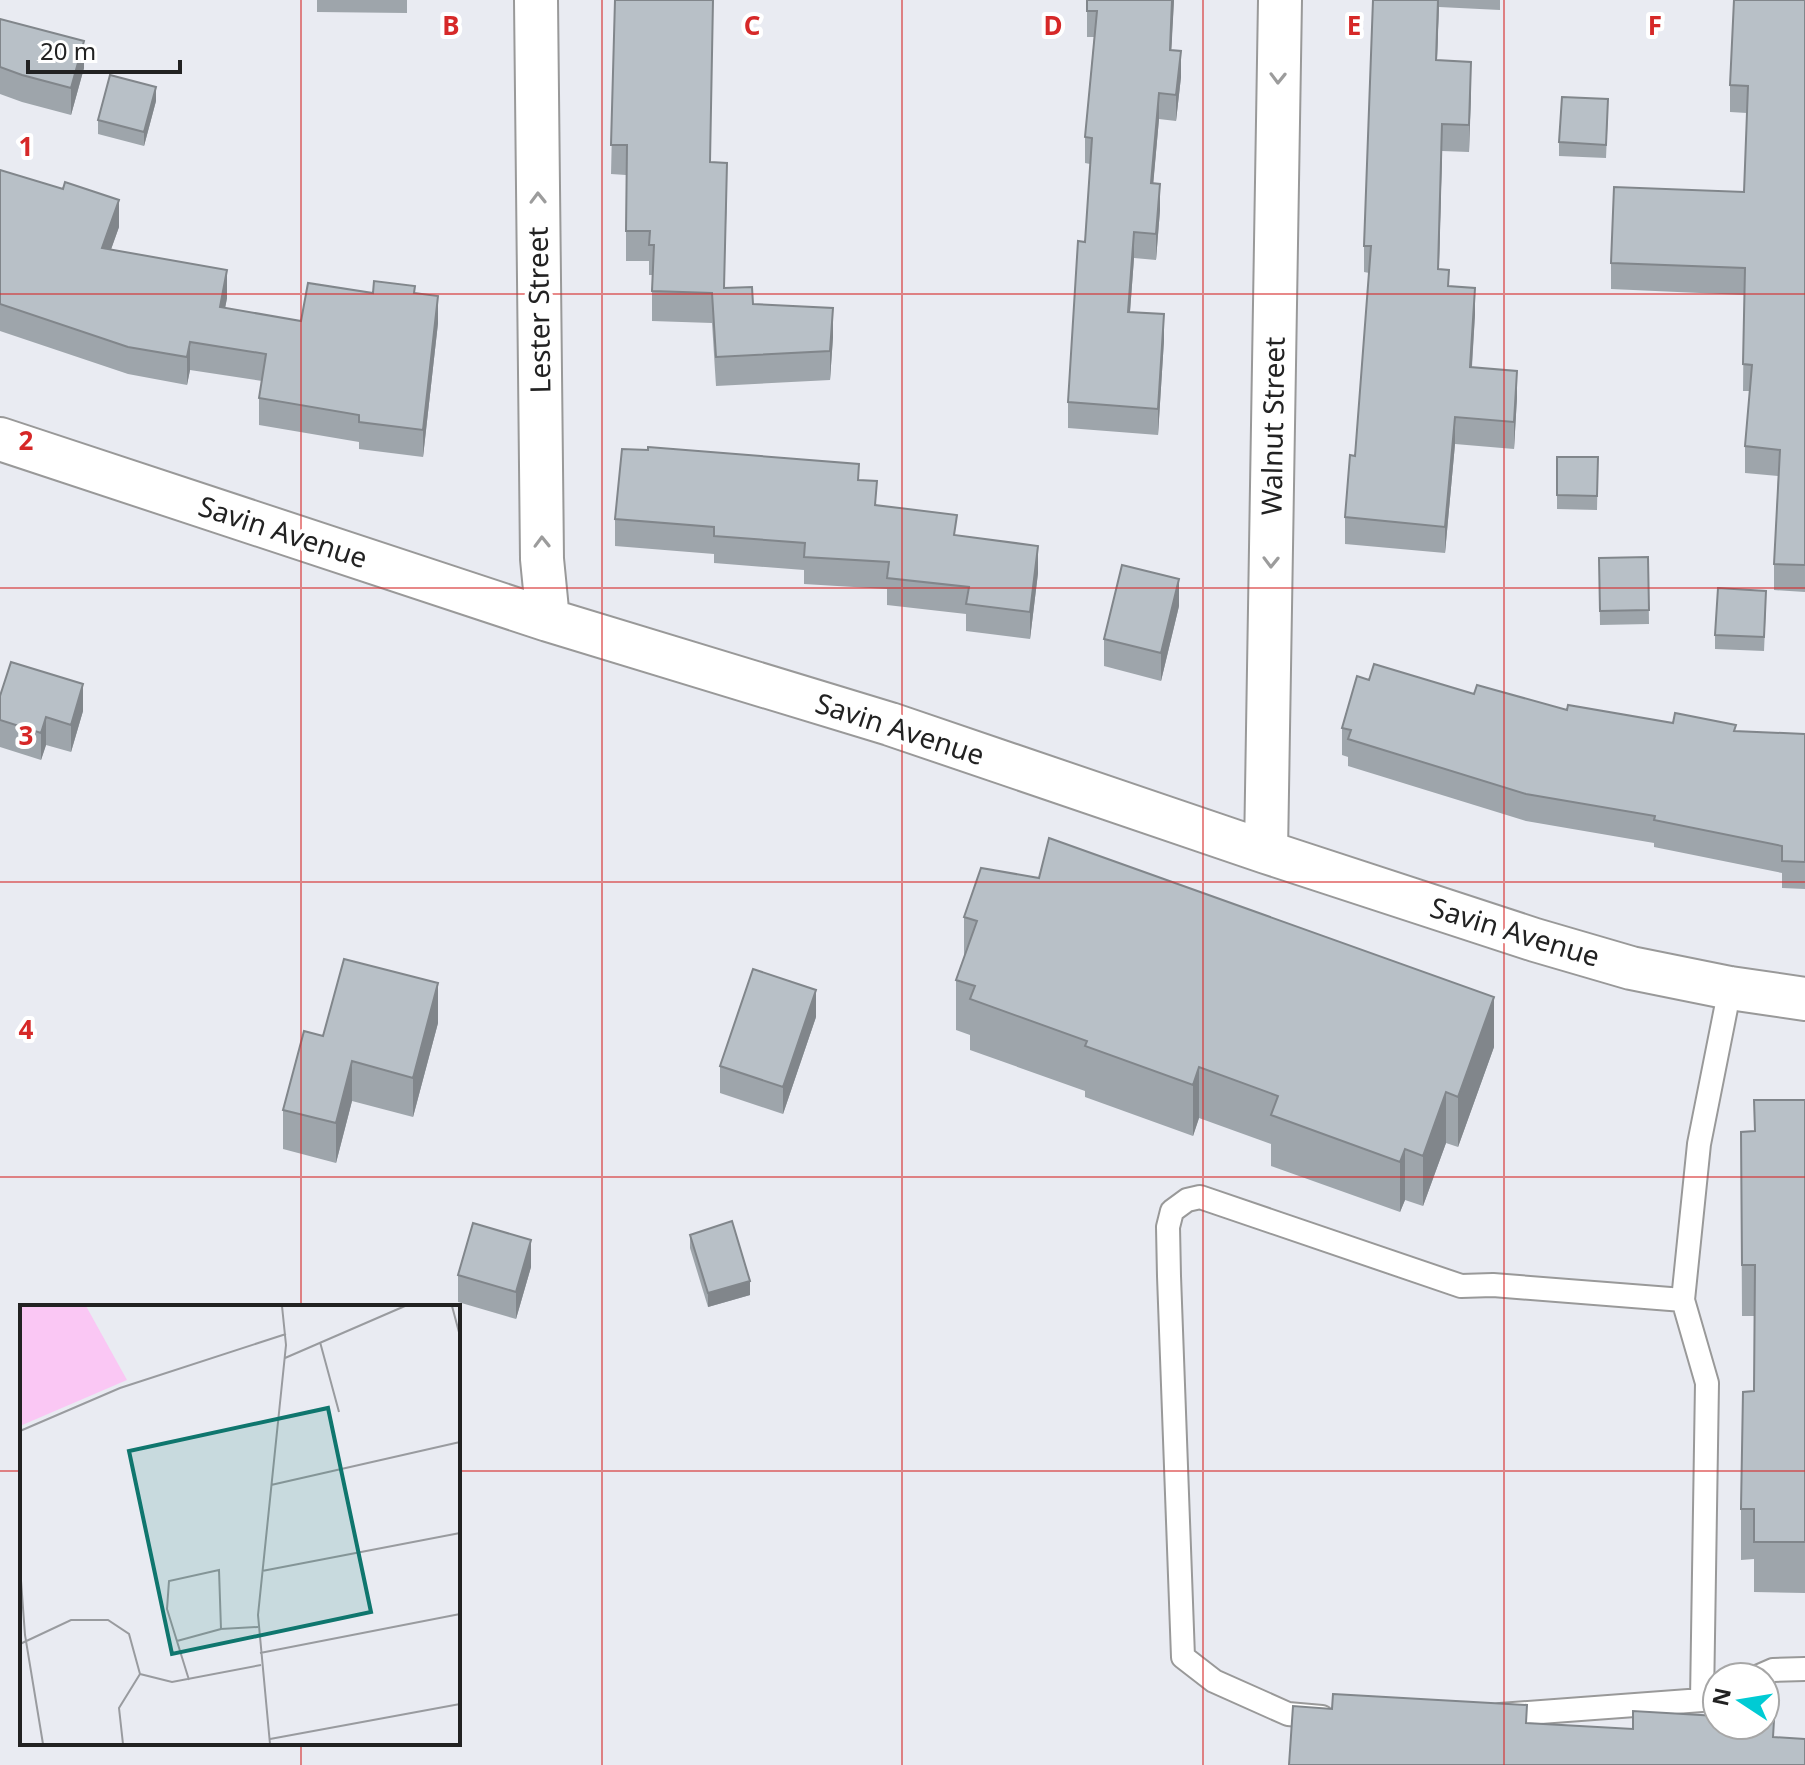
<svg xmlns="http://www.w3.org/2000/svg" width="1805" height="1765" font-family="'Noto Sans',sans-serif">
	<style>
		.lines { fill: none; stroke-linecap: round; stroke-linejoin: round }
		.service-casing { stroke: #999; stroke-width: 26 }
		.minor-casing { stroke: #999; stroke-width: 46 }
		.service { stroke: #fff; stroke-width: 22 }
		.minor { stroke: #fff; stroke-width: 42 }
		.wall { fill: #9ea5ab }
		.shaded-wall { fill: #81868b }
		.building { fill: #b8c0c7; stroke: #81868b; stroke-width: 2 }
		.oneway { stroke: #9c9c9c }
		.grid { fill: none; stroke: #d62828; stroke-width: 2; stroke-opacity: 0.55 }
		.labels { text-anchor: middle; stroke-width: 8; stroke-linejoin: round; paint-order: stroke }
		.street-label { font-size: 28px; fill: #222; stroke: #fff }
		.inset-road { fill: none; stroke: #999b9f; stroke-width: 2 }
		.view { fill: #0f766e; fill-opacity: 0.15; stroke: #0f766e; stroke-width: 4 }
		.inset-edge { fill: none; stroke: #222; stroke-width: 4 }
		.grid-label { font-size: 26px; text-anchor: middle; font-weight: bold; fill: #d62828; stroke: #fff; stroke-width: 8; stroke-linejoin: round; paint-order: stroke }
	</style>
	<rect width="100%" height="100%" fill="#e9ebf2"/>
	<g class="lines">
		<defs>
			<path id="service" d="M 1683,1300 L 1707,1383 L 1702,1700
				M 1757,1677 L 1773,1670 L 1805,1669
				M 1500,1715 L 1702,1700 L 1717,1694
				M 1322,1717 L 1288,1714 L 1214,1681 L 1183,1657 L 1169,1276 L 1168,1227 L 1172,1211 L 1187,1200 L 1200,1197 L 1461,1286 L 1493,1285 L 1683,1300 L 1699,1144 L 1730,988"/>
			<path id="minor" d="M 536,0 L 542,559 L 548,620
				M 0,439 L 548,620 L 890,724 L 1266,852 L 1535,940 L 1631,968 L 1730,988 L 1805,999
				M 1266,852 L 1280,0"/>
		</defs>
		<use href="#service" class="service-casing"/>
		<use href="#minor" class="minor-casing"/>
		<use href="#service" class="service"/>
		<use href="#minor" class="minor"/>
	</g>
	<path class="wall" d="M 317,0 L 407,0 L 407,13 L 317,12 Z
		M 615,0 L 711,162 L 727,193 L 724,288 L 753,304 L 833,337 L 830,380 L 716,386 L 712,323 L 652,321 L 652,275 L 649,275 L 649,261 L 626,261 L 626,175 L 611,174 Z
		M 1087,0 L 1174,0 L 1171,50 L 1181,77 L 1176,121 L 1159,119 L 1153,184 L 1160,210 L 1156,260 L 1134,258 L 1130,312 L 1164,340 L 1158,435 L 1068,428 L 1068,402 L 1085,242 L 1090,164 L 1085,163 L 1085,137 L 1094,37 L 1087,37 Z
		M 1373,0 L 1500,0 L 1500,10 L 1439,7 L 1437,61 L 1471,88 L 1469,152 L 1442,151 L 1439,269 L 1449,286 L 1475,314 L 1472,367 L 1517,397 L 1514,449 L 1455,444 L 1445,553 L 1345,544 L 1345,517 L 1355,456 L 1369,273 L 1364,272 L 1364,246 Z
		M 1805,0 L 1805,592 L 1774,590 L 1774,564 L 1778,476 L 1745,473 L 1745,446 L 1750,391 L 1743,391 L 1744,295 L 1611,289 L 1611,263 L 1744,192 L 1747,113 L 1730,112 L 1730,85 Z
		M 0,19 L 84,68 L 71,115 L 22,102 L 0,94 Z
		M 156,101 L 144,146 L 98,134 L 98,120 Z
		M 1608,112 L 1606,158 L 1559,156 L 1559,142 Z
		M 0,170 L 119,227 L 111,249 L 227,298 L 225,308 L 301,321 L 373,293 L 415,293 L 438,323 L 423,457 L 359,449 L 359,442 L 259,425 L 259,398 L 262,381 L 190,370 L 187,385 L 128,374 L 0,331 Z
		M 1557,457 L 1598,457 L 1597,510 L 1557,509 Z
		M 859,480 L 877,505 L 957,536 L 1038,573 L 1030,639 L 966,631 L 966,614 L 887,605 L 887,589 L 804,584 L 804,570 L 714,563 L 714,554 L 615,546 L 615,519 Z
		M 1648,557 L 1649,624 L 1600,625 L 1599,558 Z
		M 1766,605 L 1764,651 L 1715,649 L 1715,635 Z
		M 1179,606 L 1161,681 L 1104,666 L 1104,639 Z
		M 1369,680 L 1474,694 L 1567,710 L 1736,731 L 1805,734 L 1805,889 L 1782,888 L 1782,873 L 1654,847 L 1654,843 L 1526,821 L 1348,766 L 1348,757 L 1342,755 L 1342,728 Z
		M 0,696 L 83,711 L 71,752 L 46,745 L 41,760 L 0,747 Z
		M 964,917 L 1494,1047 L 1458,1147 L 1446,1143 L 1423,1206 L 1405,1200 L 1400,1212 L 1271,1166 L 1271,1144 L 1199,1118 L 1193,1136 L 1085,1097 L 1085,1091 L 970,1050 L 970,1035 L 956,1030 L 956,980 L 964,959 Z
		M 816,1017 L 783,1114 L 720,1093 L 720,1066 Z
		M 438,1023 L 413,1117 L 352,1101 L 336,1163 L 283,1149 L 283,1110 L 323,1036 Z
		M 1805,1100 L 1805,1593 L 1754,1592 L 1754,1559 L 1741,1560 L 1741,1509 L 1754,1391 L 1754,1316 L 1742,1316 L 1741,1132 L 1754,1131 Z
		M 690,1235 L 750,1295 L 708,1307 L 690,1248 Z
		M 531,1267 L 516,1319 L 458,1302 L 458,1275 Z"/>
	<path class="shaded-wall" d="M 1172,0 L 1174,0 L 1170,76 L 1170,50 Z
		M 1438,0 L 1439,0 L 1436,87 L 1436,60 Z
		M 84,41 L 84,68 L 71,115 L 71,88 Z
		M 1181,51 L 1181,77 L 1176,121 L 1176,95 Z
		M 1471,62 L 1471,88 L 1469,152 L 1469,125 Z
		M 156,87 L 156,101 L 144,146 L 144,132 Z
		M 1159,93 L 1159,119 L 1151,209 L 1151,183 Z
		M 1442,124 L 1442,151 L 1438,296 L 1438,269 Z
		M 1160,184 L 1160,210 L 1156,260 L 1156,234 Z
		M 119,200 L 119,227 L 102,275 L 102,248 Z
		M 1134,232 L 1134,258 L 1128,338 L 1128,312 Z
		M 227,270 L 227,298 L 220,334 L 220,307 Z
		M 1475,288 L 1475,314 L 1470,394 L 1470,367 Z
		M 438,296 L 438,323 L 423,457 L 423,430 Z
		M 833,308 L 833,337 L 830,380 L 830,351 Z
		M 1164,314 L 1164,340 L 1158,435 L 1158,409 Z
		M 190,342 L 190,370 L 187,385 L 187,357 Z
		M 1517,371 L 1517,397 L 1514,449 L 1514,422 Z
		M 1455,417 L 1455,444 L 1445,553 L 1445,527 Z
		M 1038,546 L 1038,573 L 1030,639 L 1030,612 Z
		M 1179,579 L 1179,606 L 1161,681 L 1161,653 Z
		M 83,684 L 83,711 L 71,752 L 71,725 Z
		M 46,717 L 46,745 L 41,760 L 41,733 Z
		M 438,983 L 438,1023 L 413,1117 L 413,1078 Z
		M 816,990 L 816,1017 L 783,1114 L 783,1087 Z
		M 1494,997 L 1494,1047 L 1458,1147 L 1458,1097 Z
		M 352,1061 L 352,1101 L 336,1163 L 336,1123 Z
		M 1199,1067 L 1199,1118 L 1193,1136 L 1193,1085 Z
		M 1446,1092 L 1446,1143 L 1423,1206 L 1423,1156 Z
		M 1405,1149 L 1405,1200 L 1400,1212 L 1400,1162 Z
		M 531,1240 L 531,1267 L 516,1319 L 516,1292 Z
		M 750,1281 L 750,1295 L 708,1307 L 708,1293 Z"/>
	<path class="building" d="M 615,0 L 713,0 L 710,162 L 727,163 L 724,288 L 752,287 L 753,304 L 833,308 L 830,351 L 716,357 L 712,293 L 652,291 L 654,245 L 649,245 L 650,231 L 626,231 L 627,145 L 611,145 Z
		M 1087,0 L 1172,0 L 1170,50 L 1181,51 L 1176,95 L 1159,93 L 1151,183 L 1160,184 L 1156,234 L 1134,232 L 1128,312 L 1164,314 L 1158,409 L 1068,402 L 1078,241 L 1085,242 L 1092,138 L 1085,137 L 1097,11 L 1087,11 Z
		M 1373,0 L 1438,0 L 1436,60 L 1471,62 L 1469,125 L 1442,124 L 1438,269 L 1449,270 L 1448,286 L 1475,288 L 1470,367 L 1517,371 L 1514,422 L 1455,417 L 1445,527 L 1345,517 L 1350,455 L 1355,456 L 1371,246 L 1364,246 Z
		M 1734,0 L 1805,0 L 1805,565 L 1774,564 L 1780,450 L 1745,446 L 1752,365 L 1743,364 L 1745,268 L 1611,263 L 1614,187 L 1744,192 L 1748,86 L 1730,85 Z
		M 0,19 L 84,41 L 71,88 L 22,75 L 0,67 Z
		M 110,75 L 156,87 L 144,132 L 98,120 Z
		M 1562,97 L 1608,99 L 1606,145 L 1559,142 Z
		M 0,170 L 63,189 L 65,182 L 119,200 L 102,248 L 227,270 L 220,307 L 301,321 L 308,283 L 373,293 L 374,281 L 415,286 L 414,293 L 438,296 L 423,430 L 359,422 L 359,415 L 259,398 L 266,354 L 190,342 L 187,357 L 128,347 L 0,304 Z
		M 648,447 L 859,464 L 858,480 L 877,481 L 875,505 L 957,515 L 954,535 L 1038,546 L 1030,612 L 966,604 L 969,587 L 887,578 L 889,562 L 804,557 L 805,543 L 714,536 L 714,527 L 615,519 L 622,449 L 648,450 Z
		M 1557,457 L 1598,457 L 1597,496 L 1557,495 Z
		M 1648,557 L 1649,610 L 1600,611 L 1599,558 Z
		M 1122,565 L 1179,579 L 1161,653 L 1104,639 Z
		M 1718,588 L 1766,591 L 1764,637 L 1715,635 Z
		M 11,662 L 83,684 L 71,725 L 46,717 L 41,733 L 0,720 L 0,696 Z
		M 1374,664 L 1474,694 L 1477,685 L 1567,710 L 1568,705 L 1673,723 L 1675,713 L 1736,725 L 1734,731 L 1805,734 L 1805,862 L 1782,861 L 1782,846 L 1654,820 L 1655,816 L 1526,794 L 1348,739 L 1351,730 L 1342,728 L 1357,676 L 1369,680 Z
		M 1049,838 L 1494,997 L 1458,1097 L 1446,1092 L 1423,1156 L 1405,1149 L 1400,1162 L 1271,1115 L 1278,1096 L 1199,1067 L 1193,1085 L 1085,1046 L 1087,1041 L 970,999 L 975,986 L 956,980 L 977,921 L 964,917 L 981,868 L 1039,878 Z
		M 344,959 L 438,983 L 413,1078 L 352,1061 L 336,1123 L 283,1110 L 304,1031 L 323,1036 Z
		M 753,969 L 816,990 L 783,1087 L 720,1066 Z
		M 1754,1100 L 1805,1100 L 1805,1542 L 1754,1542 L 1754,1509 L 1741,1509 L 1743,1392 L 1754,1391 L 1755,1265 L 1742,1265 L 1741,1132 L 1755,1131 Z
		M 732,1221 L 750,1281 L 708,1293 L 690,1235 Z
		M 473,1223 L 531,1240 L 516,1292 L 458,1275 Z
		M 1333,1694 L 1527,1705 L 1526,1723 L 1633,1729 L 1633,1711 L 1717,1716 L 1717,1725 L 1765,1725 L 1765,1719 L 1774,1720 L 1773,1737 L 1805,1739 L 1805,1765 L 1289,1765 L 1293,1706 L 1332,1709 Z"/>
	<defs><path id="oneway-chevron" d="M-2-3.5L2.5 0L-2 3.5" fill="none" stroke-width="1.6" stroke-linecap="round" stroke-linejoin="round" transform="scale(2)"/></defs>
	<g class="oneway">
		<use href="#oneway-chevron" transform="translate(1278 78) rotate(91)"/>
		<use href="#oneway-chevron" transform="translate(538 198) rotate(-91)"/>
		<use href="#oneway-chevron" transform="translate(542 542) rotate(-91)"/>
		<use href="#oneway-chevron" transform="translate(1271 562) rotate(91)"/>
	</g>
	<path class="grid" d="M 301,0 L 301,1307M 602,0 L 602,1765M 902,0 L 902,1765M 1203,0 L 1203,1765M 1504,0 L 1504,1765M 0,294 L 1805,294M 0,588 L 1805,588M 0,882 L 1805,882M 0,1177 L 1805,1177M 0,1471 L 22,1471M 458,1471 L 1805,1471M 301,1743 L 301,1765"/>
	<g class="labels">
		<g class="street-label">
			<text transform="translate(539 310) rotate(-91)" y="10">Lester Street</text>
			<text transform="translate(1273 426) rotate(-89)" y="10">Walnut Street</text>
			<text transform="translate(283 532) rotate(18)" y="10">Savin Avenue</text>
			<text transform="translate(900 729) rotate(18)" y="10">Savin Avenue</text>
			<text transform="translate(1515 932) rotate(17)" y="10">Savin Avenue</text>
		</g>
	</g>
	<g transform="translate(20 1305)">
		<rect width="440" height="440" fill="#e9ebf2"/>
		<path d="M 0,1 L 66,1 L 107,75 L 0,121 Z" fill="#fac7f4"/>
		<path class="inset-road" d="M 432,1 L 440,31M 300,37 L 319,107M 265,53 L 385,1M 0,126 L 100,83 L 266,29M 251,180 L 440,137M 0,262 L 5,330 L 23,439M 242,266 L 440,228M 157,336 L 201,324M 0,339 L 51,315 L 88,315 L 109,329 L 120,369M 240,348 L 440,309M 120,369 L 152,377 L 241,360M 169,375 L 147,304 L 149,276 L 199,265 L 201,324 L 238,322M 250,434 L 440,399M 103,439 L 99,403 L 120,369M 250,439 L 238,310 L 266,40 L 262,1"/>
		<path class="view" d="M 308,103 L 351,307 L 152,349 L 109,146 Z"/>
		<rect width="440" height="440" class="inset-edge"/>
	</g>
	<g class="grid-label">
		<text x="451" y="35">B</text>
		<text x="752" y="35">C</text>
		<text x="1053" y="35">D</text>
		<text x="1354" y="35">E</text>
		<text x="1655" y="35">F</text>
		<text x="26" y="156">1</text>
		<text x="26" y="450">2</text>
		<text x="26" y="745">3</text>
		<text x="26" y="1039">4</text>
	</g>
	<g transform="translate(1741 1701) rotate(282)"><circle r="38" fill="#ffffff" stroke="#a7a7a7" stroke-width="2"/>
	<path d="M0-6L14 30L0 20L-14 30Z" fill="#00cbd4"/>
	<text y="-12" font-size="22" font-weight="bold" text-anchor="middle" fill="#222222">N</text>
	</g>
	<path d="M28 60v12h152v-12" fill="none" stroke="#222222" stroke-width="4"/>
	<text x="40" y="60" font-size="24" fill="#222222" stroke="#ffffff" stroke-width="6" paint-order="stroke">20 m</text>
</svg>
